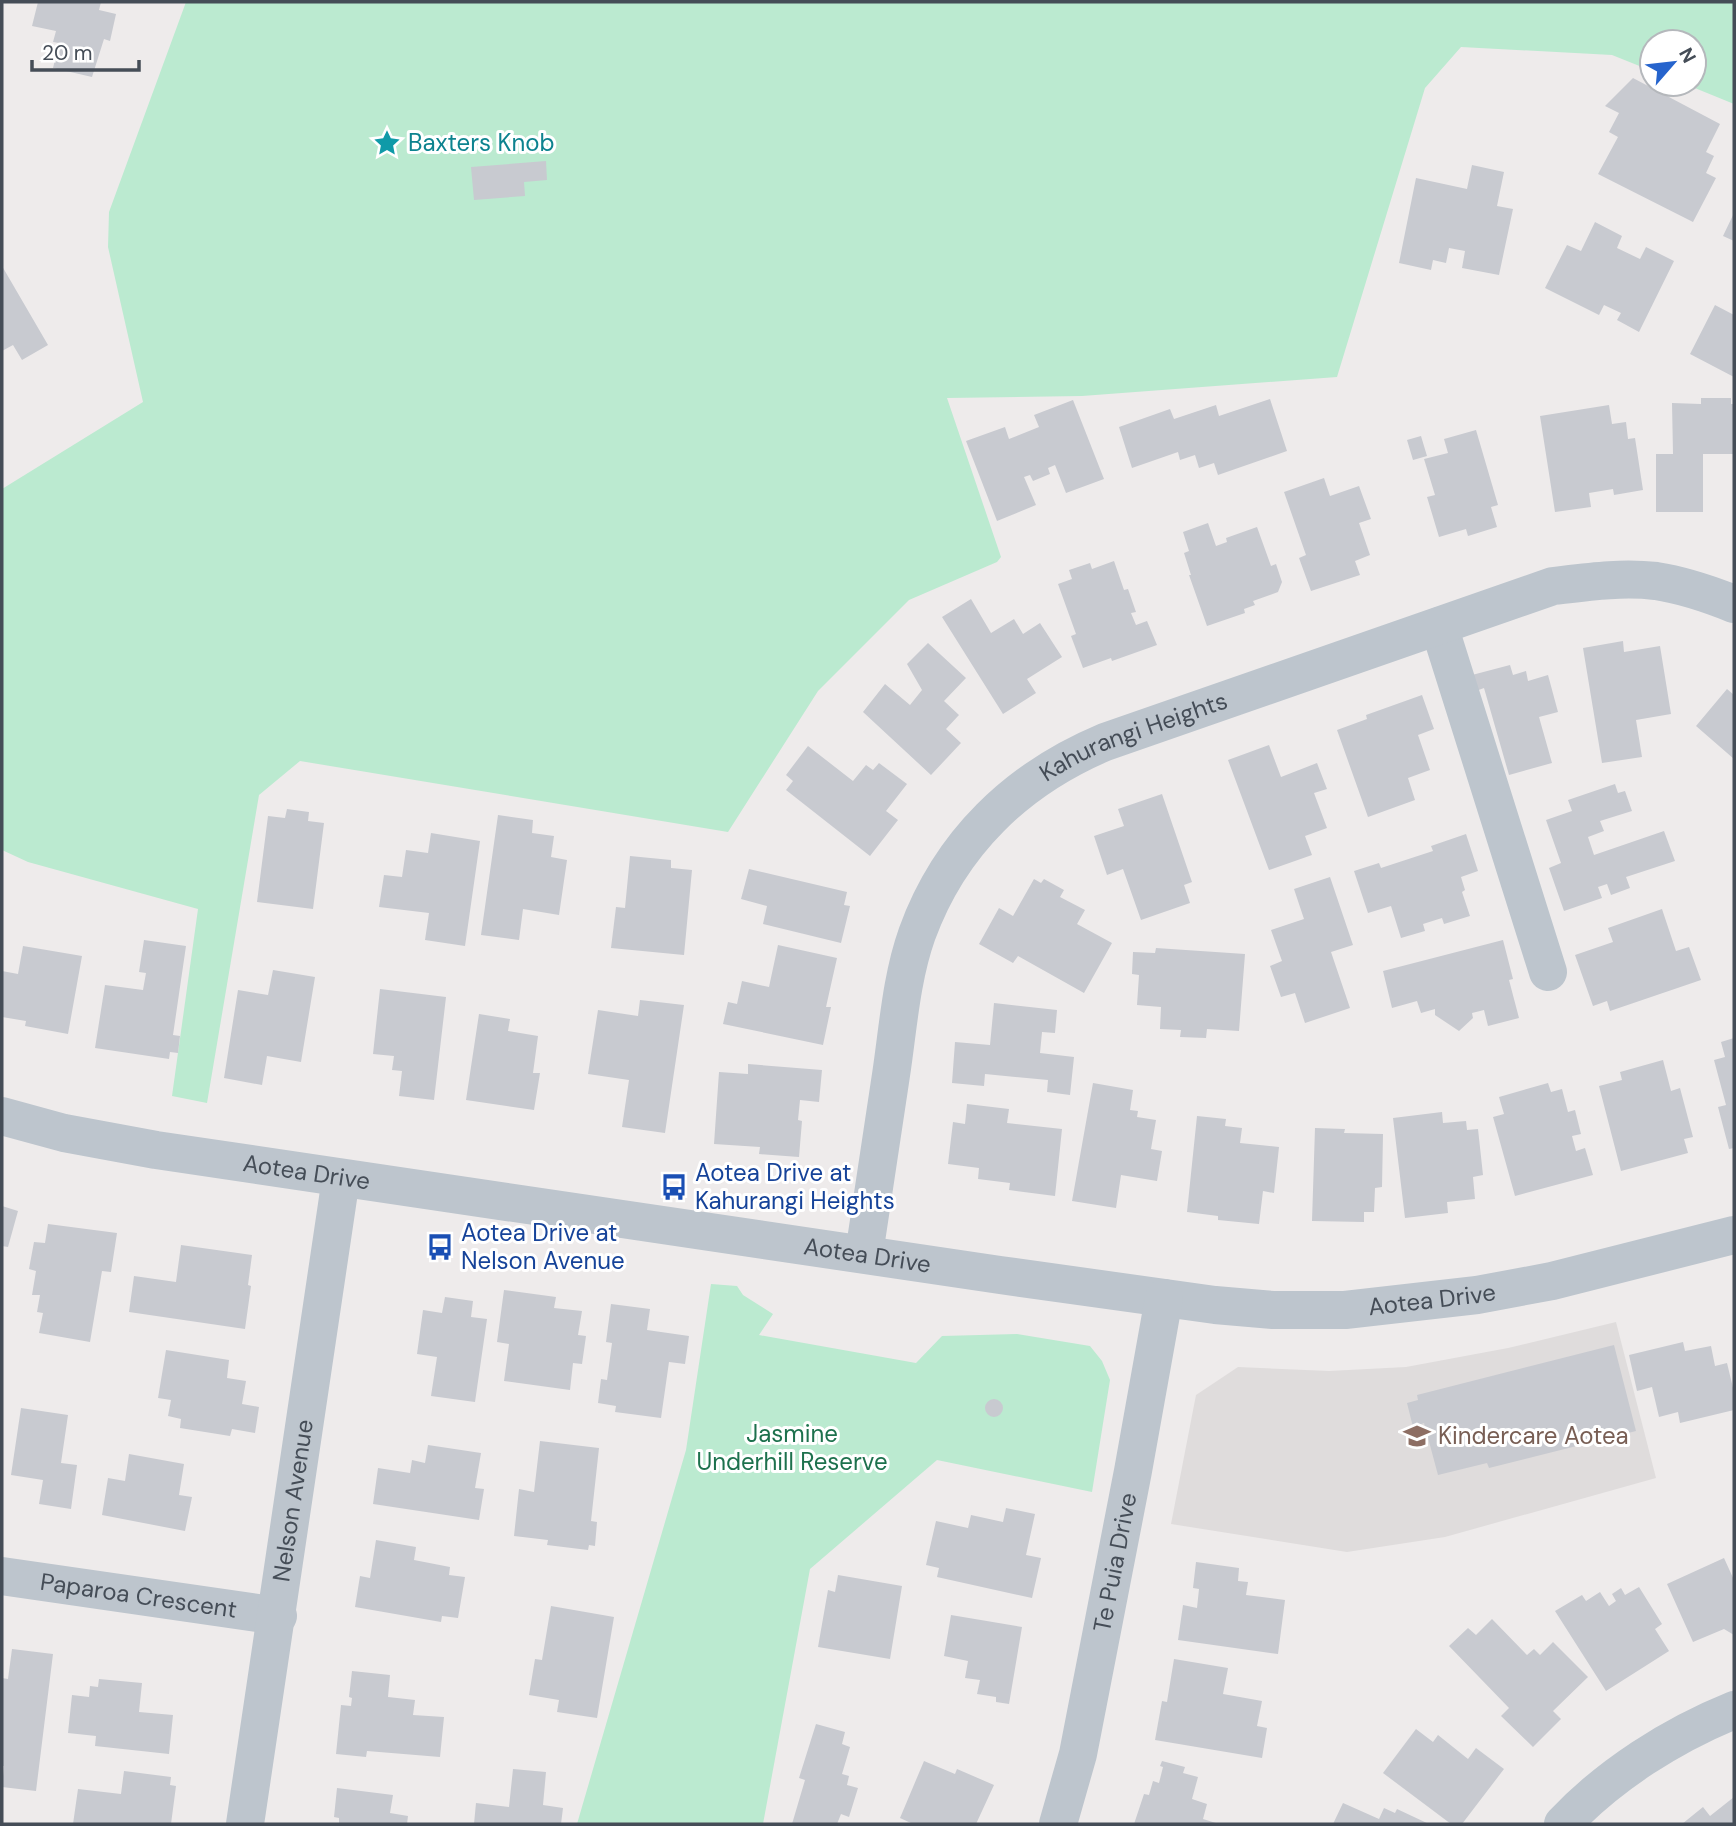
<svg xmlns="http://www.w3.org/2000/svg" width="1736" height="1826" font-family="'DM Sans',sans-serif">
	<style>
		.education { fill: #dfdcdc }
		.green { fill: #bbead0 }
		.building { fill: #c8cad0 }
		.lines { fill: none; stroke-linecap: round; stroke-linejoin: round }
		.minor { stroke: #bdc5cd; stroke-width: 38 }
		.labels { text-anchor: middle; stroke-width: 6; stroke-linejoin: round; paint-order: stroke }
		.culture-label { font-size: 24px; fill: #0d838f; stroke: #fff; text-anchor: start }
		.street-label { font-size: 24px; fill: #454d57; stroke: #fff }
		.transit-label { font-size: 24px; fill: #164399; stroke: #fff; text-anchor: start }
		.park-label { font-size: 24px; fill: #1d714d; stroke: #fff }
		.education-label { font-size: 24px; fill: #785e54; stroke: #fff; text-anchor: start }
	</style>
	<rect width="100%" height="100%" fill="#eeebeb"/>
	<path class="education" d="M 1616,1322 L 1656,1478 L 1445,1537 L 1347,1552 L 1171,1524 L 1196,1395 L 1238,1367 L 1329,1371 L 1406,1367 L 1508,1348 Z"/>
	<path class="green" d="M 186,2 L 1734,2 L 1734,104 L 1685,84 L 1694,84 L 1694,42 L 1652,42 L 1652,71 L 1612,55 L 1461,47 L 1425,88 L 1337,377 L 1082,396 L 947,398 L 1001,557 L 997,562 L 909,600 L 818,691 L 728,832 L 300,761 L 259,795 L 207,1103 L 172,1096 L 198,909 L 28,862 L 2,850 L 2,489 L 143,402 L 108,247 L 109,212 Z
		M 711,1284 L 737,1286 L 743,1295 L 773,1314 L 759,1335 L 916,1363 L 942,1336 L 1017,1334 L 1090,1346 L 1102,1361 L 1110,1380 L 1092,1492 L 937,1460 L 810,1569 L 763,1824 L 577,1824 L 686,1450 Z"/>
	<path class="building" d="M 38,2 L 101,2 L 99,10 L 116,14 L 110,41 L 104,39 L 92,77 L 53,68 L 59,43 L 53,42 L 56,31 L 32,26 Z
		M 1633,78 L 1720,124 L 1706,152 L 1714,156 L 1706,173 L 1716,178 L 1693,222 L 1598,174 L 1618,137 L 1609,132 L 1619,113 L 1605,106 Z
		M 546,161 L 547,180 L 524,182 L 525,196 L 474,200 L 471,167 Z
		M 1472,165 L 1504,172 L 1497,206 L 1513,209 L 1499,275 L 1462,268 L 1465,251 L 1449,248 L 1446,263 L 1433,260 L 1431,270 L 1399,263 L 1416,178 L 1467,189 Z
		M 1734,213 L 1734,241 L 1723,236 Z
		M 1595,222 L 1622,236 L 1617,248 L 1640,259 L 1646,247 L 1674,261 L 1639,332 L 1617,320 L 1621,313 L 1604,305 L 1599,315 L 1545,288 L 1567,245 L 1581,251 Z
		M 2,266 L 48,345 L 22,360 L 13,345 L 2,351 Z
		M 1715,305 L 1734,315 L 1734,377 L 1690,354 Z
		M 1701,398 L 1731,398 L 1731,404 L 1734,404 L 1734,454 L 1703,454 L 1703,512 L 1656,512 L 1656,454 L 1673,454 L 1672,403 L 1701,404 Z
		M 1270,399 L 1287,451 L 1218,475 L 1214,463 L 1199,468 L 1195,455 L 1180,460 L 1178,452 L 1132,468 L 1119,427 L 1170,409 L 1174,419 L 1216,405 L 1219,416 Z
		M 1073,400 L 1104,479 L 1066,493 L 1055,465 L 1048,468 L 1050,474 L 1033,481 L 1030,475 L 1024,477 L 1036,505 L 997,521 L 966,441 L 1005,427 L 1009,439 L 1039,427 L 1034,415 Z
		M 1609,405 L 1612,424 L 1626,422 L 1628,439 L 1635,438 L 1643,490 L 1614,495 L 1613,489 L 1589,493 L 1591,507 L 1555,512 L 1540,416 Z
		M 1476,430 L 1498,505 L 1491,507 L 1497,527 L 1468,536 L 1466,529 L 1439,537 L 1427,497 L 1435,495 L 1424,459 L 1448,453 L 1444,439 Z
		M 1421,436 L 1427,456 L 1413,460 L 1407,440 Z
		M 1324,478 L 1330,496 L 1359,486 L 1371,519 L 1359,523 L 1370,555 L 1355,561 L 1360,575 L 1311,591 L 1299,558 L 1306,555 L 1284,492 Z
		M 1208,523 L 1216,546 L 1227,542 L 1226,538 L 1257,527 L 1271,566 L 1276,564 L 1282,582 L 1278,592 L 1253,601 L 1255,605 L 1244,609 L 1245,613 L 1207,626 L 1189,575 L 1191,575 L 1184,553 L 1189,551 L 1183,532 Z
		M 1114,561 L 1124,590 L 1128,589 L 1136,612 L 1131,613 L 1136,625 L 1147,621 L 1157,645 L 1112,661 L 1111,658 L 1083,668 L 1071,636 L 1076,634 L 1058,584 L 1072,579 L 1069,570 L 1090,563 L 1092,569 Z
		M 971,599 L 991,633 L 1014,619 L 1023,634 L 1040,623 L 1062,657 L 1027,679 L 1036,693 L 1003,714 L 942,617 Z
		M 1623,641 L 1624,652 L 1660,646 L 1671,714 L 1636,720 L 1642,757 L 1602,763 L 1583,648 Z
		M 928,643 L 966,678 L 944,701 L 959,715 L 946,729 L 961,743 L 931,775 L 863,712 L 885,684 L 910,705 L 922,690 L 907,664 Z
		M 1510,665 L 1513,675 L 1526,671 L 1528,681 L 1548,675 L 1558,712 L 1539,717 L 1552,763 L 1509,775 L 1484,688 L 1476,691 L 1472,675 Z
		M 1727,689 L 1734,695 L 1734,759 L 1696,726 Z
		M 1422,695 L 1434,729 L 1418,735 L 1430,770 L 1408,778 L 1415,800 L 1368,817 L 1337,730 L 1367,719 L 1366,715 Z
		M 1269,745 L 1281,777 L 1317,763 L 1327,789 L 1314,793 L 1327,828 L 1305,836 L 1312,855 L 1269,870 L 1228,760 Z
		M 808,746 L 853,781 L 866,765 L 873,770 L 879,763 L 907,784 L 886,811 L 898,820 L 870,856 L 786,790 L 793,781 L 786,775 Z
		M 1615,784 L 1618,793 L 1625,791 L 1632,811 L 1600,821 L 1604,831 L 1588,837 L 1594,855 L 1664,831 L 1675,861 L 1626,877 L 1630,888 L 1611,895 L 1607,884 L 1598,887 L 1602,898 L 1564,911 L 1549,868 L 1561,863 L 1546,820 L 1572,811 L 1568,800 Z
		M 1162,794 L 1192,882 L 1184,885 L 1190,903 L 1141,920 L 1123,869 L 1107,875 L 1094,836 L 1124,826 L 1118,809 Z
		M 287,809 L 309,812 L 308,821 L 324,823 L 313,909 L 257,902 L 268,816 L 285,818 Z
		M 498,815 L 533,820 L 532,833 L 554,836 L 551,857 L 567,860 L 559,915 L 523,909 L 519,940 L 481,935 Z
		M 431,833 L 480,841 L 465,946 L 425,940 L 429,913 L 379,907 L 384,875 L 402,877 L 406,850 L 428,853 Z
		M 1466,834 L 1478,871 L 1461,877 L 1465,890 L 1462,892 L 1470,916 L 1444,924 L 1442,918 L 1423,924 L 1425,931 L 1401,938 L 1391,906 L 1368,913 L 1354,871 L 1379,863 L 1381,868 L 1433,851 L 1431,846 Z
		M 630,856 L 671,860 L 671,868 L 692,870 L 684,955 L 611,948 L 616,907 L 625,908 Z
		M 749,869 L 847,892 L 844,905 L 850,906 L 841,943 L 763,924 L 767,906 L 741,899 Z
		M 1330,877 L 1353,945 L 1331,952 L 1350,1008 L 1305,1023 L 1295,993 L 1281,997 L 1270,966 L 1282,961 L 1271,930 L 1304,919 L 1294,889 Z
		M 1034,879 L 1041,883 L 1044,879 L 1064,890 L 1060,897 L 1085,910 L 1077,924 L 1112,943 L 1084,993 L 1018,956 L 1013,963 L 979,944 L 999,908 L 1013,916 Z
		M 1662,909 L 1676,951 L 1689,947 L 1701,980 L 1610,1011 L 1607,1001 L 1593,1006 L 1575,955 L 1613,942 L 1608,928 Z
		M 144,940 L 186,946 L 173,1035 L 180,1036 L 178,1053 L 170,1052 L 169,1059 L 95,1048 L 105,985 L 143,990 L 146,973 L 139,972 Z
		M 1503,940 L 1513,979 L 1509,980 L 1519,1018 L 1488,1026 L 1484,1010 L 1472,1013 L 1473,1018 L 1459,1031 L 1435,1015 L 1435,1009 L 1421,1013 L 1417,1001 L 1392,1008 L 1383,971 Z
		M 778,945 L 837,958 L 826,1007 L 831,1007 L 823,1045 L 723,1024 L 728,1002 L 737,1004 L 742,981 L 769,987 Z
		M 23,946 L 82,956 L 68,1034 L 25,1026 L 26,1021 L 2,1017 L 2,971 L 18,974 Z
		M 1156,948 L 1245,954 L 1239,1031 L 1207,1029 L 1206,1038 L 1180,1037 L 1181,1030 L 1160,1029 L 1161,1007 L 1137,1005 L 1139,975 L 1132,974 L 1133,952 L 1155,953 Z
		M 273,970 L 315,977 L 301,1062 L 267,1056 L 262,1085 L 224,1078 L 238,990 L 268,995 Z
		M 380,989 L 446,997 L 434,1100 L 399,1096 L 402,1071 L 392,1070 L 394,1056 L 373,1054 Z
		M 640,1000 L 684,1005 L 665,1133 L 622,1127 L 629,1080 L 588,1074 L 598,1010 L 638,1016 Z
		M 994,1003 L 1057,1010 L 1055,1033 L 1042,1032 L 1040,1053 L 1074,1057 L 1070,1095 L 1047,1092 L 1048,1080 L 985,1074 L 984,1086 L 952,1083 L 955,1042 L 990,1045 Z
		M 479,1014 L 510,1019 L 508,1031 L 538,1036 L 533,1073 L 540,1073 L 534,1110 L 466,1100 Z
		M 1734,1038 L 1734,1148 L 1729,1149 L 1718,1107 L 1726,1105 L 1714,1060 L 1725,1057 L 1721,1042 Z
		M 1663,1060 L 1671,1091 L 1680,1088 L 1693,1137 L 1684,1139 L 1688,1153 L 1621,1171 L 1599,1086 L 1622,1080 L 1620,1072 Z
		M 748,1064 L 822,1070 L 819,1102 L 800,1100 L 798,1120 L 802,1121 L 799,1157 L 759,1154 L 760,1147 L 714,1144 L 719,1072 L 748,1074 Z
		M 1093,1083 L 1133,1090 L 1130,1110 L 1138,1111 L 1137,1117 L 1156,1120 L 1151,1149 L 1162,1151 L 1157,1181 L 1121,1175 L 1116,1208 L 1072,1201 Z
		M 1548,1083 L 1551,1092 L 1562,1089 L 1568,1112 L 1575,1110 L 1581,1134 L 1572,1136 L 1576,1151 L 1585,1148 L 1593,1175 L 1515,1196 L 1493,1117 L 1504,1114 L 1499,1097 Z
		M 967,1104 L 1009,1109 L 1007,1123 L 1062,1129 L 1055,1196 L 1009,1190 L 1010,1183 L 978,1179 L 979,1168 L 948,1164 L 953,1122 L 965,1124 Z
		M 1442,1112 L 1443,1123 L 1466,1121 L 1467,1130 L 1478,1129 L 1483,1175 L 1473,1177 L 1475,1199 L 1447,1202 L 1448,1213 L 1405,1218 L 1393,1118 Z
		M 1197,1116 L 1226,1119 L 1225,1126 L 1242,1128 L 1240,1143 L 1279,1147 L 1274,1193 L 1263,1191 L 1259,1224 L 1218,1220 L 1218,1216 L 1187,1212 Z
		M 1315,1128 L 1345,1129 L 1344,1133 L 1383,1134 L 1382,1187 L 1375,1188 L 1374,1212 L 1364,1212 L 1364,1222 L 1312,1221 Z
		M 2,1206 L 18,1211 L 8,1247 L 2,1246 Z
		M 48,1224 L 117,1233 L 111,1272 L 102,1271 L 90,1342 L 39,1333 L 43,1313 L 37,1312 L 40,1295 L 32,1295 L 36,1271 L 29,1269 L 34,1242 L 45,1243 Z
		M 181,1245 L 252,1255 L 248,1285 L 251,1286 L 245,1329 L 129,1312 L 134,1276 L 176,1282 Z
		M 504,1290 L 556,1297 L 554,1308 L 582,1311 L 578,1335 L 586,1336 L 582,1364 L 573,1363 L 570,1390 L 504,1381 L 509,1344 L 497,1342 Z
		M 445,1297 L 473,1301 L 471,1317 L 487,1319 L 475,1402 L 431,1396 L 437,1357 L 417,1354 L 423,1310 L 442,1313 Z
		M 611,1304 L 650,1309 L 647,1330 L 689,1336 L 685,1364 L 669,1362 L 661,1418 L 615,1412 L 616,1406 L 598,1403 L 601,1379 L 607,1380 L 612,1343 L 606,1342 Z
		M 1683,1342 L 1685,1351 L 1711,1346 L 1715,1366 L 1727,1363 L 1734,1392 L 1734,1410 L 1680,1423 L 1678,1412 L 1659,1417 L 1652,1387 L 1637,1391 L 1629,1355 Z
		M 1614,1345 L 1636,1431 L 1489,1468 L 1487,1463 L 1438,1475 L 1424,1423 L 1413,1427 L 1407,1403 L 1418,1400 L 1417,1395 Z
		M 166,1350 L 229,1360 L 227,1378 L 246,1381 L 242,1404 L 259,1407 L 255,1433 L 232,1429 L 230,1436 L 180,1428 L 181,1419 L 168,1416 L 171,1400 L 158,1398 Z
		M985 1408a9 9 0 1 1 18 0a9 9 0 1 1-18 0Z
		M 21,1408 L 68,1415 L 61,1463 L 77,1465 L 71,1509 L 39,1504 L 43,1480 L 11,1475 Z
		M 540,1441 L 599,1448 L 591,1521 L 597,1522 L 595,1546 L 589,1545 L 588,1550 L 547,1545 L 548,1540 L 514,1536 L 519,1489 L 534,1492 Z
		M 428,1445 L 481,1453 L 475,1488 L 484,1489 L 479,1520 L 373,1504 L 378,1468 L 410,1473 L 412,1460 L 425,1463 Z
		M 129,1454 L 184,1464 L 179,1495 L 192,1497 L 185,1531 L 102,1515 L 108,1478 L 125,1481 Z
		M 1006,1508 L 1035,1514 L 1026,1555 L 1041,1558 L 1032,1598 L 937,1577 L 939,1568 L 926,1565 L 936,1521 L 968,1528 L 971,1515 L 1003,1522 Z
		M 376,1540 L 416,1547 L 414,1560 L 450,1567 L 449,1575 L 465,1577 L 458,1618 L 442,1616 L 441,1622 L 355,1607 L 360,1576 L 370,1578 Z
		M 1724,1558 L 1734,1580 L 1734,1635 L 1724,1629 L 1693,1642 L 1667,1584 Z
		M 1196,1562 L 1239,1568 L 1238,1581 L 1248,1582 L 1246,1595 L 1285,1600 L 1278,1654 L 1178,1640 L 1183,1605 L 1197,1608 L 1199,1589 L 1193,1588 Z
		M 838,1575 L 902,1586 L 890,1659 L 818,1647 L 828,1590 L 835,1592 Z
		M 1639,1587 L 1662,1624 L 1655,1629 L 1669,1651 L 1606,1691 L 1555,1611 L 1582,1595 L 1586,1601 L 1600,1592 L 1609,1606 L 1616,1601 L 1612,1594 L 1621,1588 L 1625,1595 Z
		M 551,1606 L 614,1617 L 597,1718 L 557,1712 L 559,1700 L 529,1695 L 535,1659 L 542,1660 Z
		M 951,1615 L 1022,1627 L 1009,1704 L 996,1702 L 996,1697 L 977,1694 L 980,1680 L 965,1678 L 968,1661 L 944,1656 Z
		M 1492,1619 L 1527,1655 L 1534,1649 L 1540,1655 L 1553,1642 L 1588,1677 L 1553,1711 L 1561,1719 L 1533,1747 L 1501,1716 L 1509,1708 L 1449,1646 L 1468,1628 L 1476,1635 Z
		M 12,1649 L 53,1654 L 36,1791 L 2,1787 L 4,1766 L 2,1766 L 2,1678 L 8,1679 Z
		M 1174,1659 L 1228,1668 L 1223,1694 L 1262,1701 L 1257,1726 L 1267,1728 L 1262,1758 L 1155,1740 L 1162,1701 L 1167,1702 Z
		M 352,1671 L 390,1675 L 388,1697 L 415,1700 L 413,1715 L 444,1717 L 440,1757 L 367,1751 L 366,1757 L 336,1754 L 341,1705 L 351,1706 L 352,1698 L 349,1697 Z
		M 99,1679 L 142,1683 L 139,1712 L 173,1715 L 169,1754 L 95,1746 L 96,1736 L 68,1733 L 72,1695 L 89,1697 L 90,1686 L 98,1687 Z
		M 816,1724 L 845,1732 L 842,1744 L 850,1747 L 842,1774 L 849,1776 L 847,1785 L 858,1788 L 849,1817 L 841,1814 L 837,1824 L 792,1824 L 805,1780 L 799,1778 Z
		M 1416,1729 L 1433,1742 L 1438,1735 L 1468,1759 L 1476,1748 L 1504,1769 L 1462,1824 L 1451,1824 L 1383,1773 Z
		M 924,1761 L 955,1774 L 957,1769 L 994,1785 L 976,1824 L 913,1824 L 900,1818 Z
		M 1162,1761 L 1185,1767 L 1183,1773 L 1198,1777 L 1192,1799 L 1207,1804 L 1203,1819 L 1219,1824 L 1134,1824 L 1144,1794 L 1149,1795 L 1153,1781 L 1159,1783 L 1163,1767 L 1160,1766 Z
		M 513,1769 L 546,1772 L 543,1805 L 563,1808 L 561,1824 L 474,1824 L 476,1803 L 509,1807 Z
		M 124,1771 L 171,1777 L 170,1785 L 176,1786 L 171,1824 L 73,1824 L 78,1789 L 121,1794 Z
		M 337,1788 L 393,1795 L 390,1813 L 408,1816 L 407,1824 L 339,1824 L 339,1818 L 334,1817 Z
		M 1734,1797 L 1734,1824 L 1682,1824 L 1703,1807 L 1710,1816 Z
		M 1343,1803 L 1379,1819 L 1384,1808 L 1395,1813 L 1397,1809 L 1429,1824 L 1333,1824 Z"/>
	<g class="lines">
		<g class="minor">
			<path d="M 1439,626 L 1548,972"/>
			<path id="s1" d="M 2,1116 L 64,1133 L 156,1150 L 1000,1275 L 1215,1305 L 1273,1310 L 1345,1310 L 1477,1295 L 1552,1281 L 1734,1235"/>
			<path id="s2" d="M 864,1254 C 873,1195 882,1135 891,1075 C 898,1029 901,979 917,934 C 950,843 1017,779 1105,742 L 1553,586 C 1587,582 1621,577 1656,581 C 1682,585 1709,594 1734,604"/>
			<path id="s3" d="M 2,1576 L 278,1616"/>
			<path id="s4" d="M 245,1824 L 341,1178"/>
			<path id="s5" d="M 1058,1824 L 1078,1754 L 1133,1471 L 1164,1298"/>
			<path d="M 1563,1824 C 1609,1775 1672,1735 1734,1710"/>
		</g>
	</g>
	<defs>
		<symbol id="sight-bare" viewBox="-9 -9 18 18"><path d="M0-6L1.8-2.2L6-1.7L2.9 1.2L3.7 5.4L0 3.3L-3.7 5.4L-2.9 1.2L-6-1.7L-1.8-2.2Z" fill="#0f9aa8" stroke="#fff" stroke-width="2.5" paint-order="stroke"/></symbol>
		<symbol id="bus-bare" viewBox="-9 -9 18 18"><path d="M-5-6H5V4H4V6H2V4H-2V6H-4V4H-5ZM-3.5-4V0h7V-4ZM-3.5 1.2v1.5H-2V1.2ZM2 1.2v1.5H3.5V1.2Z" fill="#1a4fb4" stroke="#fff" stroke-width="2.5" paint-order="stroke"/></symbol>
		<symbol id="school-bare" viewBox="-9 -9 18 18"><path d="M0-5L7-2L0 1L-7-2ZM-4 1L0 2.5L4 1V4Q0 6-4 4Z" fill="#8d6e63" stroke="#fff" stroke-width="2.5" paint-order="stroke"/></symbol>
	</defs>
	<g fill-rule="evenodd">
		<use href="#sight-bare" x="368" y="124" width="38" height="38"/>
		<use href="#bus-bare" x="655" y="1168" width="38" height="38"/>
		<use href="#bus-bare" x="421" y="1228" width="38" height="38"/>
		<use href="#school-bare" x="1398" y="1417" width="38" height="38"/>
	</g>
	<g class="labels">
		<g class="culture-label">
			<text x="408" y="151">Baxters Knob</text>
		</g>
		<g class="street-label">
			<text dy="8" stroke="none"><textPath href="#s2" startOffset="630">Kahurangi Heights</textPath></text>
			<text dy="8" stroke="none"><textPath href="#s1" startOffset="310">Aotea Drive</textPath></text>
			<text dy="8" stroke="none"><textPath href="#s1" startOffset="877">Aotea Drive</textPath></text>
			<text dy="8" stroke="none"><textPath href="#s1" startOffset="1446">Aotea Drive</textPath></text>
			<text dy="8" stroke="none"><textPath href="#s4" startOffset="327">Nelson Avenue</textPath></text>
			<text dy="8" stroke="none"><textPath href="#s5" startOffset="268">Te Puia Drive</textPath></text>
			<text dy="8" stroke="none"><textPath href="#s3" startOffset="138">Paparoa Crescent</textPath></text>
		</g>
		<g class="transit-label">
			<text x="695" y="1181">Aotea Drive at<tspan x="695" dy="28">Kahurangi Heights</tspan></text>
			<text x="461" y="1241">Aotea Drive at<tspan x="461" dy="28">Nelson Avenue</tspan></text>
		</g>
		<g class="park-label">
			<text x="792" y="1442">Jasmine<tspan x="792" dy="28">Underhill Reserve</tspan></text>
		</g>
		<g class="education-label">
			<text x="1438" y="1444">Kindercare Aotea</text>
		</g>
	</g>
	<rect width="1736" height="1826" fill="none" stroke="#454d57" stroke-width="7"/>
	<g transform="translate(1673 63) rotate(62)"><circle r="33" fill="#ffffff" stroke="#b5b8bc" stroke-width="2"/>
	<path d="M0-5L12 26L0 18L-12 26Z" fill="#2664cd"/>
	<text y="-10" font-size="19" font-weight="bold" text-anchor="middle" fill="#454d57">N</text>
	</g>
	<path d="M32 60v10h107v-10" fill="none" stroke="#454d57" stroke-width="3.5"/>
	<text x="42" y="60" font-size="21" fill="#454d57" stroke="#ffffff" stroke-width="5" paint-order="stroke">20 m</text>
</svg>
